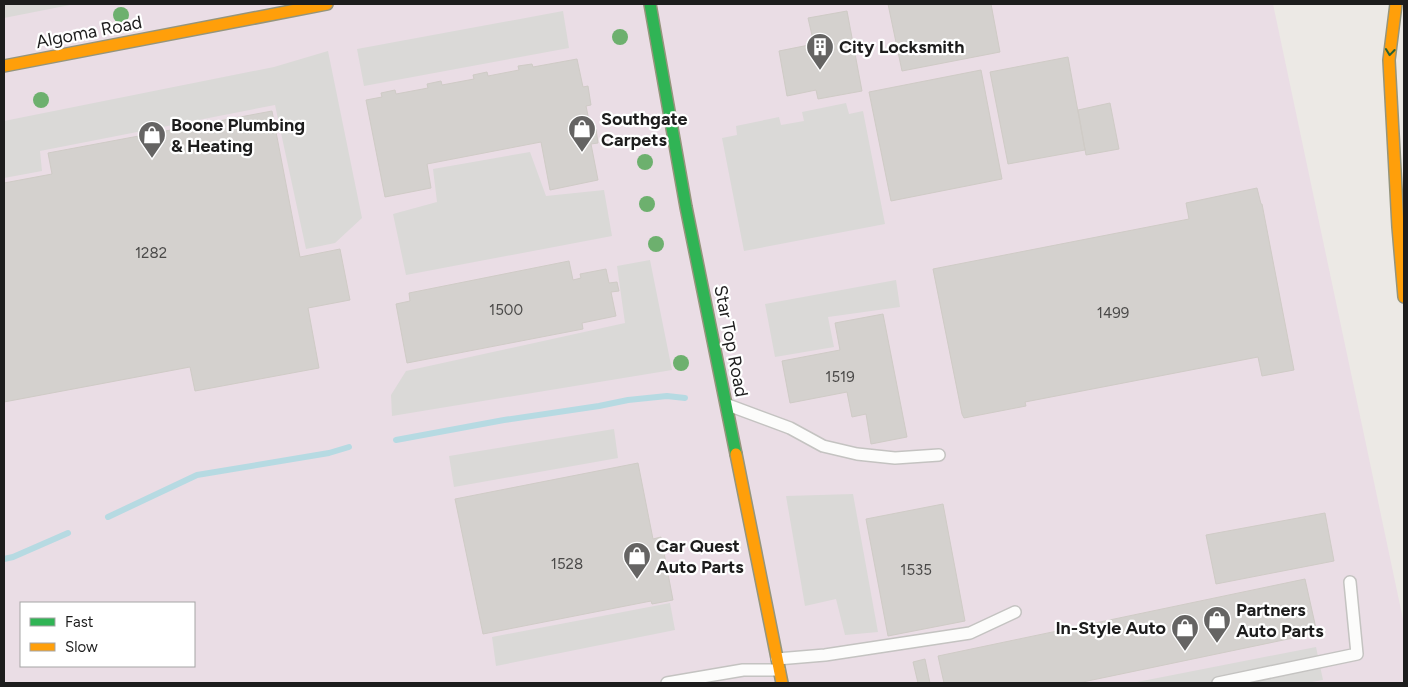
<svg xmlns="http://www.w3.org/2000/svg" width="1408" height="687" font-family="Figtree,sans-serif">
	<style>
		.industrial { fill: #eadde5; fill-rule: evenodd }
		.parking { fill: #dad9d7 }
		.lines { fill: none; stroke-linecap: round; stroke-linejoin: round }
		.stream { stroke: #b6dae2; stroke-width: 6 }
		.building { fill: #d4d1ce; stroke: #cfcbc6 }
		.lane-casing { stroke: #c4c3c1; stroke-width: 14 }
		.fast-casing { stroke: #95957c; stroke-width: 14 }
		.slow-casing { stroke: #95957c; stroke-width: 14 }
		.lane { stroke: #fcfcfb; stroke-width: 11 }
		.fast { stroke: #30b455; stroke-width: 11 }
		.slow { stroke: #ff9f0a; stroke-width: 11 }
		.tree { fill: #6db06e }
		.oneway { stroke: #266136 }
		.labels { text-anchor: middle; stroke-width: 4.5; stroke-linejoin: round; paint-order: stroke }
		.number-label { font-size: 15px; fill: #4b4a49 }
		.street-label { font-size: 18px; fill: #1d1d1d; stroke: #fff }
		.poi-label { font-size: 18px; font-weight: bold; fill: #1d1d1d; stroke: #fff; text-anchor: start }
	</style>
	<rect width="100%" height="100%" fill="#ece9e5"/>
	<path class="industrial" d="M 4,4 L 1273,4 L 1404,624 L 1404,683 L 4,683 ZM 21,603 L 194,603 L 194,666 L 21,666 Z"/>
	<path class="parking" d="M 4,4 L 75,4 L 4,18 Z
		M 563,11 L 569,48 L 364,86 L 357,49 Z
		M 328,51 L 362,218 L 335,243 L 306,249 L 275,105 L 40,151 L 42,171 L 4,178 L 4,121 L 274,67 Z
		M 846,103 L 849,114 L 863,111 L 885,224 L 744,251 L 722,138 L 737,135 L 736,126 L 779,117 L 781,125 L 804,121 L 802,112 Z
		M 530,152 L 546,196 L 604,190 L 612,236 L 406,275 L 393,214 L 437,202 L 433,169 Z
		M 650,260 L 672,370 L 392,416 L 391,395 L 406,371 L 625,323 L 617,266 Z
		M 896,280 L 900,307 L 828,317 L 834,347 L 775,357 L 765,304 Z
		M 614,429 L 618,458 L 454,487 L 449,456 Z
		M 853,494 L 878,632 L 845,635 L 836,599 L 805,606 L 786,496 Z
		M 670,603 L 675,630 L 496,666 L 492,637 Z
		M 1316,647 L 1323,680 L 1306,683 L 1132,683 Z"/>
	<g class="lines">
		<path class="stream" d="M 396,440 L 504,420 L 599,406 L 628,400 L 667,396 L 685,398
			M 108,517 L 197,475 L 329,453 L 349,447
			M 4,559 L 13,557 L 68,533"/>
	</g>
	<path class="building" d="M 888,4 L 991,4 L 1000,52 L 902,71 Z
		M 847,11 L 862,91 L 818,99 L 816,90 L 787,96 L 779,51 L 814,44 L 808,18 Z
		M 1068,57 L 1085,150 L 1008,164 L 990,72 Z
		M 577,59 L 583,87 L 588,86 L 591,105 L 586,106 L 591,130 L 596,129 L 598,143 L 591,144 L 598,180 L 550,190 L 541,142 L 427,164 L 431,188 L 385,197 L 366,100 L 382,97 L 381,93 L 395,90 L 396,94 L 428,88 L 427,84 L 441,81 L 442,85 L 474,79 L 473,75 L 487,72 L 488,76 L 519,70 L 518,66 L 532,64 L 533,67 Z
		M 981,70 L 1002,179 L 891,201 L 869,92 Z
		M 1110,103 L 1119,149 L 1086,155 L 1078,110 Z
		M 272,111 L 300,257 L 340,249 L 350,300 L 308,308 L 319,368 L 195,391 L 190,367 L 4,402 L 4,183 L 52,174 L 48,153 Z
		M 1257,188 L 1261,204 L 1262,204 L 1294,370 L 1262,376 L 1258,357 L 1025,402 L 1026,406 L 964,418 L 962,414 L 933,269 L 1189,219 L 1186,203 Z
		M 569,261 L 573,280 L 581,278 L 580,274 L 606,269 L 609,283 L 617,282 L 619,291 L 611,292 L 616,316 L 582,323 L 583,329 L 407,363 L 396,304 L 410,301 L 409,293 Z
		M 883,314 L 907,437 L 871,444 L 866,414 L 852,417 L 847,392 L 790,403 L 782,361 L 840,350 L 835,323 Z
		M 638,463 L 653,539 L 661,537 L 673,600 L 652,604 L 651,601 L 483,634 L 455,499 Z
		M 943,504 L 965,621 L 888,636 L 866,519 Z
		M 1325,513 L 1334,561 L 1216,584 L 1206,535 Z
		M 1305,579 L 1317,633 L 1078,683 L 944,683 L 938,656 Z
		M 925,659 L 930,683 L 918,683 L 913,662 Z"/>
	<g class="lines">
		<defs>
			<path id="lane" d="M 728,405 L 790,428 L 823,446 L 857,454 L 895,458 L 939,455
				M 777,659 L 825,655 L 970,633 L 1015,612
				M 667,683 L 743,670 L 779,670
				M 1218,683 L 1357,654 L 1350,582"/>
			<path id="fast" d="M 650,4 L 686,207 L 736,454"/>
			<path id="slow" d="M 1396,4 L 1389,60 L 1398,227 L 1404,297
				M 4,66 L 327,4
				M 736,454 L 782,683"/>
		</defs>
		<use href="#lane" class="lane-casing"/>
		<use href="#fast" class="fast-casing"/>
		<use href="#slow" class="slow-casing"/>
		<use href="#lane" class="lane"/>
		<use href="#fast" class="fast"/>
		<use href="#slow" class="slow"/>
	</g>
	<g class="tree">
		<circle cx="121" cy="15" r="8"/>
		<circle cx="620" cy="37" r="8"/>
		<circle cx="41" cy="100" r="8"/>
		<circle cx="645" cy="162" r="8"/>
		<circle cx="647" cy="204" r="8"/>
		<circle cx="656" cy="244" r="8"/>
		<circle cx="681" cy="363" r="8"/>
	</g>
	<defs><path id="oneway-chevron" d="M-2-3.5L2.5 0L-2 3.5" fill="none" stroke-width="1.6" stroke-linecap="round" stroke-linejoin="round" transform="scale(1.25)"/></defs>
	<use class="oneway" href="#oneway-chevron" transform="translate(1390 52) rotate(96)"/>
	<defs>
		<symbol id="building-pin" viewBox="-11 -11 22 30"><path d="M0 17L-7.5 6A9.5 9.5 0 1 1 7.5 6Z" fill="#656463" stroke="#fff"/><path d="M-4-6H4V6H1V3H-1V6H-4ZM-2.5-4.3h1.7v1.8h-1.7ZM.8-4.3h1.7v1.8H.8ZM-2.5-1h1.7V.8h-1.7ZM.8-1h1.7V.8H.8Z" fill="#fff"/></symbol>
		<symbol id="shop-pin" viewBox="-11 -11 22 30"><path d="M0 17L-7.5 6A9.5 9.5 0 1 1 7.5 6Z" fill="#656463" stroke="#fff"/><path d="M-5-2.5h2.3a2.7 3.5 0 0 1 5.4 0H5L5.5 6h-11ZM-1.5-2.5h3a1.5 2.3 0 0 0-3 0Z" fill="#fff"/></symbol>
	</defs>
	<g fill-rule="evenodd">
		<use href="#building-pin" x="804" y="31" width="32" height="43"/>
		<use href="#shop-pin" x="566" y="113" width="32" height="43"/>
		<use href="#shop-pin" x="136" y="119" width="32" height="43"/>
		<use href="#shop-pin" x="621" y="540" width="32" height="43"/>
		<use href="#shop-pin" x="1201" y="604" width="32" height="43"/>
		<use href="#shop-pin" x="1169" y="612" width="32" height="43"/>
	</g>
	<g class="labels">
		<g class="number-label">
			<text x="151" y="258">1282</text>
			<text x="506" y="315">1500</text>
			<text x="1113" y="318">1499</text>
			<text x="840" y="382">1519</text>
			<text x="567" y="569">1528</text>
			<text x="916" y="575">1535</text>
		</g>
		<g class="street-label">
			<text transform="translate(89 32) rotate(-11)" y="6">Algoma Road</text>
			<text transform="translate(731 341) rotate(79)" y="6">Star Top Road</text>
		</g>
		<g class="poi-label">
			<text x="839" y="53">City Locksmith</text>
			<text x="601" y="125">Southgate<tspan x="601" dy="21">Carpets</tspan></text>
			<text x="171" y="131">Boone Plumbing<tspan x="171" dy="21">&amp; Heating</tspan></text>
			<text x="656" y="552">Car Quest<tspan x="656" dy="21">Auto Parts</tspan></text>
			<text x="1236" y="616">Partners<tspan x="1236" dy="21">Auto Parts</tspan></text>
			<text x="1166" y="634" text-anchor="end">In-Style Auto</text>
		</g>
	</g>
	<rect width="1408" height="687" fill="none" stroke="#1d1d1d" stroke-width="10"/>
	<rect x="20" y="602" width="175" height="65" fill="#ffffff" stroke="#a5a5a5"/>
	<rect x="30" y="618" width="25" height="8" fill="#30b455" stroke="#a5a5a5"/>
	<text x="65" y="627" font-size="15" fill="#1d1d1d">Fast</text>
	<rect x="30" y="643" width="25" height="8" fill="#ff9f0a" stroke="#a5a5a5"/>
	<text x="65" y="652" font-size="15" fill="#1d1d1d">Slow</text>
</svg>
